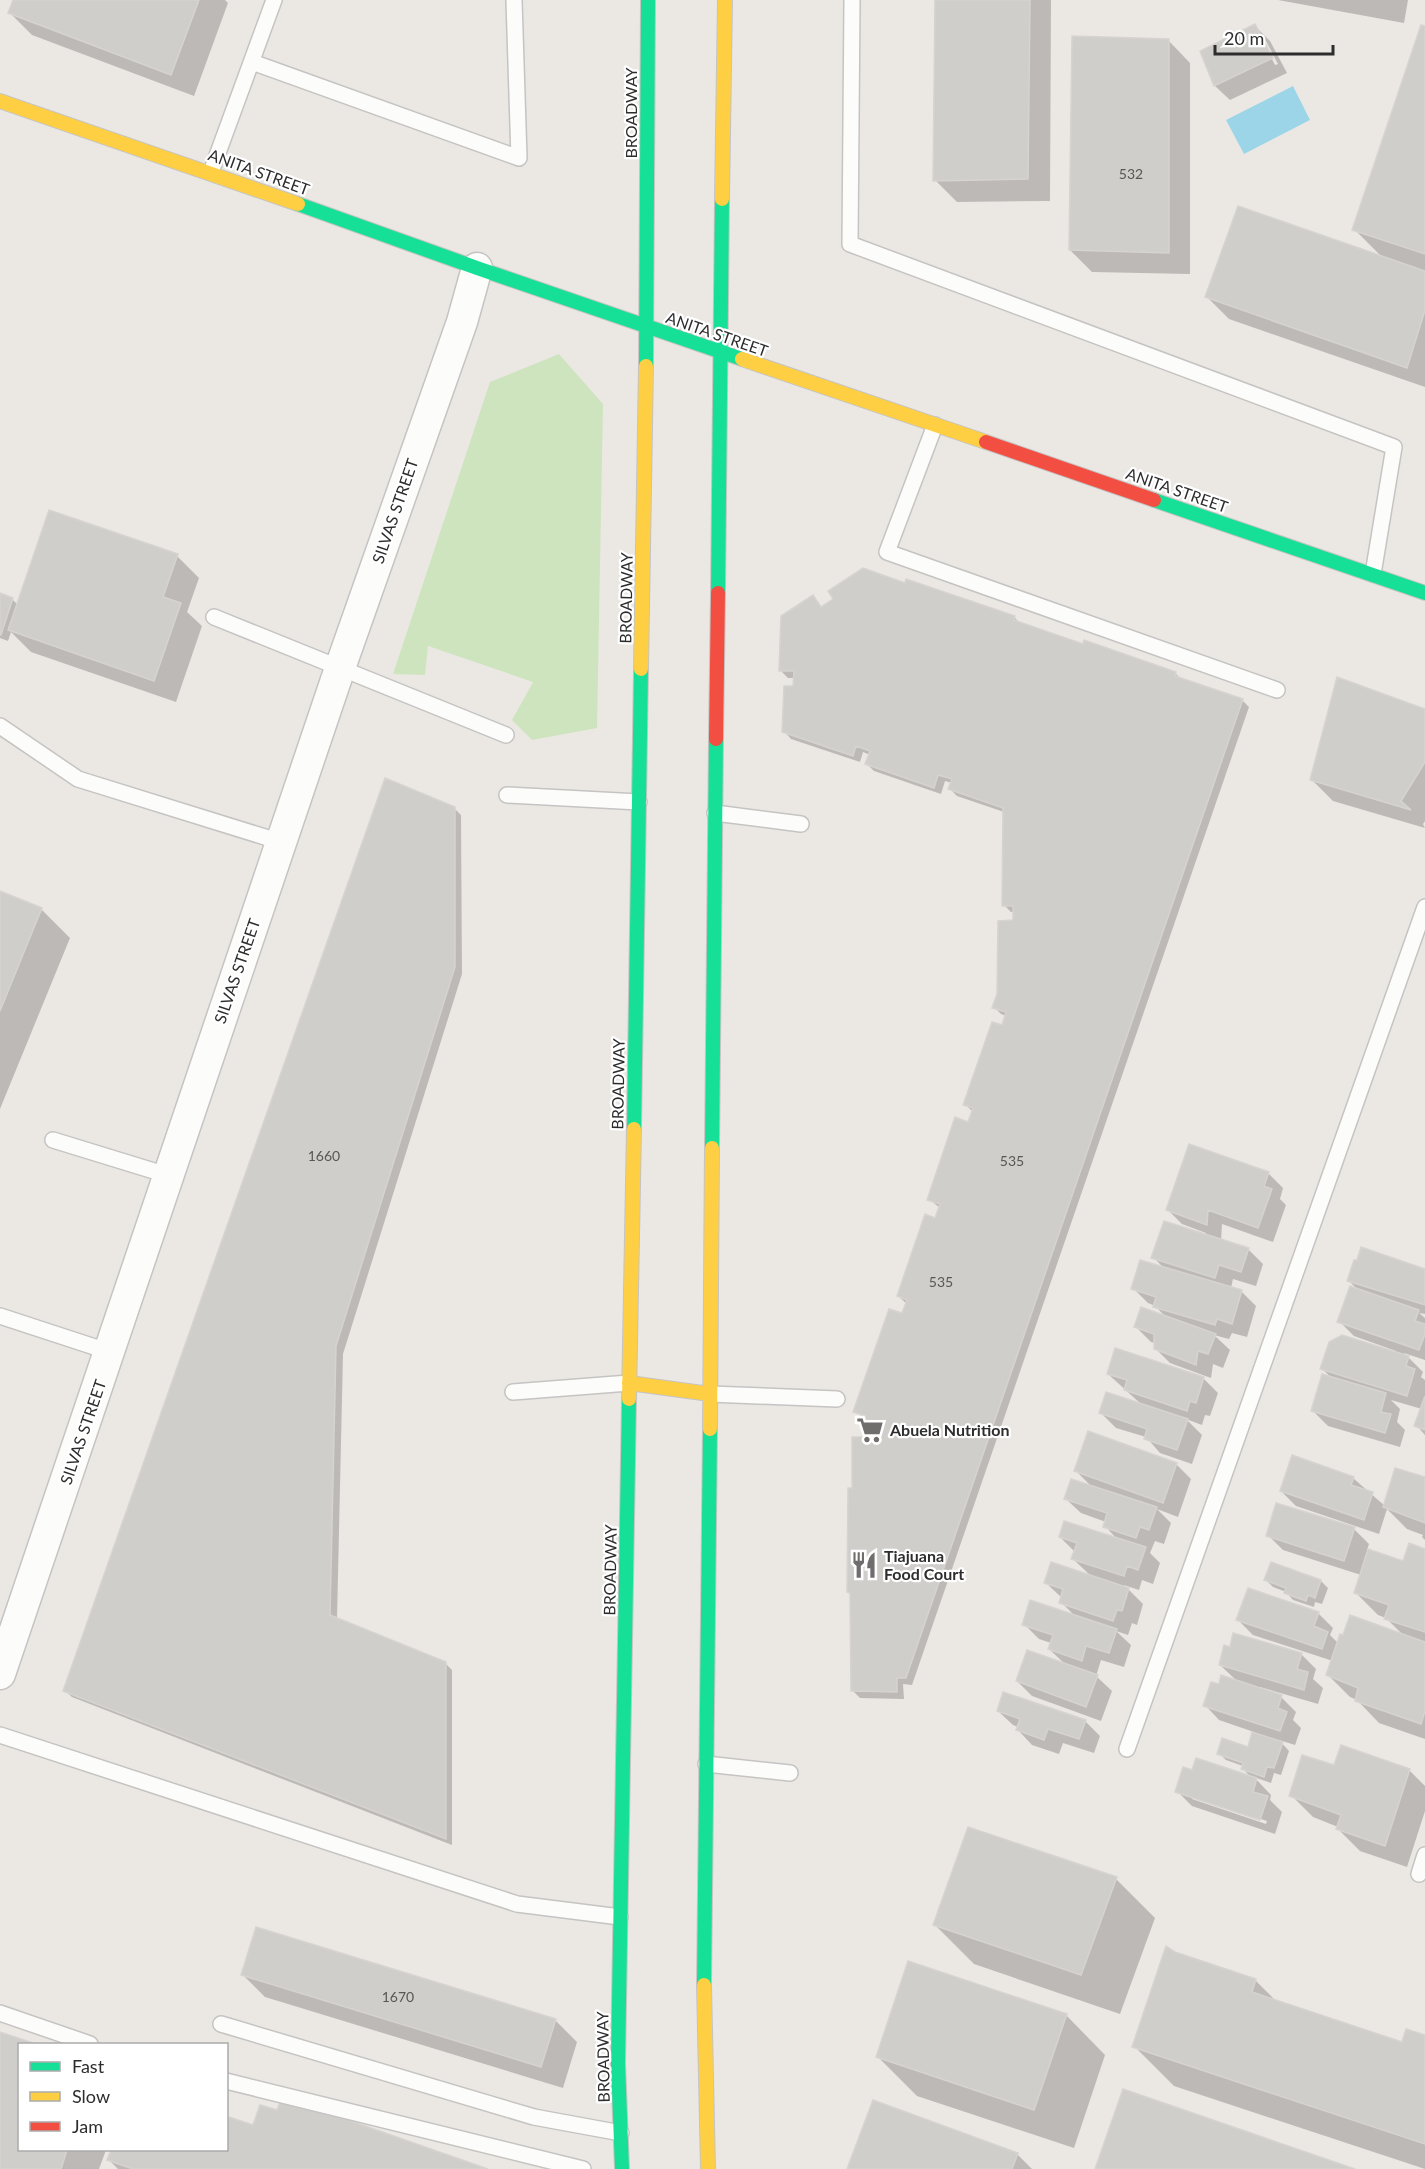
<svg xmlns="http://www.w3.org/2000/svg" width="1425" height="2169" font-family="Lato,sans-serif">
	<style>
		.green { fill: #cee4bf }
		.water { fill: #9cd4e8 }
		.shadow { fill: #0003; fill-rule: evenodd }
		.building { fill: #d0cecb; stroke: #d6d3d0; stroke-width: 1.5 }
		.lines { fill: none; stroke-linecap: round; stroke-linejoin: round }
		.lane-casing { stroke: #c5c4c3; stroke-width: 18 }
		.street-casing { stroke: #c5c4c3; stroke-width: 33 }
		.fast-casing { stroke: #c5c4c3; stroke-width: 16 }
		.slow-casing { stroke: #c5c4c3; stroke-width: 16 }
		.jam-casing { stroke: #c5c4c3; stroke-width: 16 }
		.lane { stroke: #fcfcfb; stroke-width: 15 }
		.street { stroke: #fcfcfb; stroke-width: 30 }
		.fast { stroke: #16e098; stroke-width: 14 }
		.slow { stroke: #ffcf43; stroke-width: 14 }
		.jam { stroke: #f24e42; stroke-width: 14 }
		.labels { text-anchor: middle; stroke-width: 4.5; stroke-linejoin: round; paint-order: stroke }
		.number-label { font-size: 14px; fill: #585756 }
		.street-label { font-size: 16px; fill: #2d2d2d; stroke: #fff }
		.poi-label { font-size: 16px; font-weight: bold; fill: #2d2d2d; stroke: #fff; text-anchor: start }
	</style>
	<rect width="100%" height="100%" fill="#ebe8e4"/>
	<path class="green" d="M 559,354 L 603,404 L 597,728 L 532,740 L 512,720 L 533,682 L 428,646 L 425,675 L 393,674 L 490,382 Z"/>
	<path class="water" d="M 1293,86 L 1310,120 L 1244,154 L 1226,120 Z"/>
	<path class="shadow" d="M 15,0 L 225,0 L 228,3 L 194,96 L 32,35 L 10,13 Z
		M 936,0 L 1051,0 L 1050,201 L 957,202 L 935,180 Z
		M 1278,0 L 1408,0 L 1404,23 Z
		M 1255,26 L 1270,41 L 1287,73 L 1230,100 L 1215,86 L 1202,52 ZM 1263,41 L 1266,41 L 1278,64 L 1275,65 Z
		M 1425,27 L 1425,387 L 1229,319 L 1207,297 L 1382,257 L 1354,229 Z
		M 1168,40 L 1190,63 L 1190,274 L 1092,272 L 1070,250 Z
		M 177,556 L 199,578 L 187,612 L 202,626 L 176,702 L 31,652 L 11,632 L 8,641 L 0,638 L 0,595 L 12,599 L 18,605 Z
		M 907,581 L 1015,618 L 1021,624 L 1084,646 L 1175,673 L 1182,680 L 1242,700 L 1249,707 L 912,1685 L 903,1684 L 904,1699 L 860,1698 L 853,1691 L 853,1489 L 867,1420 L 855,1411 L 903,1315 L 907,1304 L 898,1296 L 940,1208 L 929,1199 L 969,1124 L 972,1111 L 965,1104 L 1006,1016 L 1001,1014 L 994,1007 L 1014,922 L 1014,912 L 1011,912 L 1004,905 L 1004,812 L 957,796 L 950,789 L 952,783 L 945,781 L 941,794 L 874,771 L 867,764 L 870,755 L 863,752 L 860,762 L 791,739 L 784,731 L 795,678 L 788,678 L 781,671 L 813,597 L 822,608 L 906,584 Z
		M 1425,710 L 1425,821 L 1423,824 L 1425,828 L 1333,801 L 1311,779 Z
		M 454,808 L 461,815 L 462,974 L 343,1354 L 337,1620 L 445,1663 L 452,1670 L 452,1845 L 72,1697 L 64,1690 Z
		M 0,893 L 41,909 L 70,938 L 0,1109 Z
		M 1268,1173 L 1283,1188 L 1280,1199 L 1286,1205 L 1273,1242 L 1222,1224 L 1221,1241 L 1248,1249 L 1263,1264 L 1256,1286 L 1233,1279 L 1231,1288 L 1241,1291 L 1256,1306 L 1247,1337 L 1232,1333 L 1229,1339 L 1214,1335 L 1230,1350 L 1223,1368 L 1213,1364 L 1211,1378 L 1170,1363 L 1155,1348 L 1155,1343 L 1151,1342 L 1136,1327 L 1167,1318 L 1155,1306 L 1148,1303 L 1133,1288 L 1165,1269 L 1153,1257 L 1206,1236 L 1206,1233 L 1182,1224 L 1167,1209 Z
		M 1425,1271 L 1425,1314 L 1419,1313 L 1425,1318 L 1425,1360 L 1404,1353 L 1423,1372 L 1421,1377 L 1425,1380 L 1425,1435 L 1416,1425 L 1422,1409 L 1391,1400 L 1400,1409 L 1397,1422 L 1405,1430 L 1400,1447 L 1328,1426 L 1313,1411 L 1332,1378 L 1322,1369 L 1396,1353 L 1396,1351 L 1354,1336 L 1339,1321 L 1359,1291 L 1349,1281 Z
		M 1108,1374 L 1203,1378 L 1218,1393 L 1210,1416 L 1205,1415 L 1202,1425 L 1186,1419 L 1202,1435 L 1192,1464 L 1160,1453 L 1146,1437 L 1116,1428 L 1101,1413 L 1142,1405 Z
		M 1176,1464 L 1191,1479 L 1178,1517 L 1157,1509 L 1171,1523 L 1164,1544 L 1155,1541 L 1150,1553 L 1160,1563 L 1153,1584 L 1142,1580 L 1139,1590 L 1124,1585 L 1143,1604 L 1137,1625 L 1132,1623 L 1128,1635 L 1116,1631 L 1131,1645 L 1124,1667 L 1101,1660 L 1096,1676 L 1112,1691 L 1101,1721 L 1032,1696 L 1017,1681 L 1066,1665 L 1049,1649 L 1051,1643 L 1039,1639 L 1024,1624 L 1075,1616 L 1061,1602 L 1061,1597 L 1046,1583 L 1092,1577 L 1073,1559 L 1075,1552 L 1060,1537 L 1117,1539 L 1105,1526 L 1106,1522 L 1081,1513 L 1066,1499 L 1093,1488 L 1076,1471 Z
		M 1353,1478 L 1385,1506 L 1425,1479 L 1425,1540 L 1422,1537 L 1423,1535 L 1407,1529 L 1387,1509 L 1379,1534 L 1296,1506 L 1281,1491 Z
		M 1354,1529 L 1369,1544 L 1367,1550 L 1404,1563 L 1425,1550 L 1425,1739 L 1379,1723 L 1357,1700 L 1350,1697 L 1328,1675 L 1333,1661 L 1253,1635 L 1238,1620 L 1318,1613 L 1333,1628 L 1330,1635 L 1339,1644 L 1404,1636 L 1386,1618 L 1378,1615 L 1356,1593 L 1361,1575 L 1283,1550 L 1268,1535 Z
		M 1266,1580 L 1321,1581 L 1328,1588 L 1322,1604 L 1315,1602 L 1314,1607 L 1293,1600 L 1286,1592 L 1273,1587 Z
		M 1301,1654 L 1316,1669 L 1313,1679 L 1323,1688 L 1318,1704 L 1260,1687 L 1259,1689 L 1281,1697 L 1296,1712 L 1293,1720 L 1301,1728 L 1295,1745 L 1279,1740 L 1289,1751 L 1281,1775 L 1274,1773 L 1271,1783 L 1254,1777 L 1271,1795 L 1270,1800 L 1282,1812 L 1275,1834 L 1192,1806 L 1177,1791 L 1193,1772 L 1252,1778 L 1243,1769 L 1243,1766 L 1226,1760 L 1219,1753 L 1249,1749 L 1254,1732 L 1219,1720 L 1205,1705 L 1220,1686 L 1238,1682 L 1220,1665 ZM 1192,1796 L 1267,1821 L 1266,1824 L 1192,1799 Z
		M 998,1711 L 1085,1721 L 1100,1736 L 1094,1753 L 1063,1743 L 1059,1754 L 1032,1745 L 1018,1730 L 1018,1727 L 1013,1725 Z
		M 1335,1767 L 1409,1770 L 1425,1786 L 1425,1811 L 1407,1867 L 1360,1851 L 1338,1829 L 1338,1827 L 1313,1817 L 1291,1795 Z
		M 1116,1879 L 1155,1918 L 1120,2014 L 974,1964 L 935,1925 Z
		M 243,1975 L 555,2020 L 577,2042 L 563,2088 L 265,1997 Z
		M 1255,1980 L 1277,2002 L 1403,2043 L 1425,2037 L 1425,2169 L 1174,2086 L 1134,2046 Z
		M 1066,2015 L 1105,2055 L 1074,2148 L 917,2096 L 877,2056 Z
		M 0,2033 L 31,2044 L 20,2044 L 20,2150 L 106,2150 L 99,2169 L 0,2169 Z
		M 254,2127 L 484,2169 L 118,2169 L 109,2160 L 113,2150 L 226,2150 Z
		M 1017,2154 L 1032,2169 L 849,2169 Z"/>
	<path class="building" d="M 13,0 L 199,0 L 171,75 L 8,13 Z
		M 935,0 L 1030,0 L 1028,179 L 933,181 Z
		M 1255,24 L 1273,58 L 1214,86 L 1200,51 Z
		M 1421,25 L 1425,26 L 1425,254 L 1352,230 Z
		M 1072,36 L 1169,39 L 1169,253 L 1069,250 Z
		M 1238,206 L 1425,271 L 1425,310 L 1407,368 L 1205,297 Z
		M 49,510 L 178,554 L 163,597 L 181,603 L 154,681 L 8,630 Z
		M 863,568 L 905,583 L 906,579 L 1015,616 L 1014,620 L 1083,644 L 1084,640 L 1176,672 L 1175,676 L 1243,699 L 906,1678 L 897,1678 L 897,1692 L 851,1691 L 850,1593 L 847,1592 L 848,1488 L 852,1488 L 852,1437 L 863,1437 L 863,1426 L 866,1416 L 853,1412 L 889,1309 L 902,1313 L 907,1300 L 897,1296 L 925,1214 L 935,1218 L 940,1204 L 927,1200 L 955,1117 L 968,1122 L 973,1108 L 963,1105 L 992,1022 L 1002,1025 L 1006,1012 L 992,1008 L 997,994 L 998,921 L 1013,920 L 1013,906 L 1002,906 L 1003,808 L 948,789 L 952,779 L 938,775 L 934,788 L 865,764 L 870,751 L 856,746 L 853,756 L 782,732 L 784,686 L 793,686 L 794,671 L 779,671 L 781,616 L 813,595 L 821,607 L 833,599 L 828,591 Z
		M 0,593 L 13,598 L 1,635 L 0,635 Z
		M 1337,677 L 1425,709 L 1425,762 L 1401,801 L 1411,810 L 1310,780 Z
		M 385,778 L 455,807 L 455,967 L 336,1346 L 330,1615 L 446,1662 L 446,1839 L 63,1691 Z
		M 0,891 L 42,908 L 0,1011 Z
		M 1189,1144 L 1269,1172 L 1264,1186 L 1272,1189 L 1258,1228 L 1208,1210 L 1207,1225 L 1166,1210 Z
		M 1164,1221 L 1249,1248 L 1241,1272 L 1219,1265 L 1215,1278 L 1151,1258 Z
		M 1361,1247 L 1425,1269 L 1425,1305 L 1347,1281 L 1354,1260 L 1357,1260 Z
		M 1140,1260 L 1242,1290 L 1232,1324 L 1217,1319 L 1215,1325 L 1153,1307 L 1156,1297 L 1131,1289 Z
		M 1350,1286 L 1419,1310 L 1415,1321 L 1425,1324 L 1425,1334 L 1419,1350 L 1337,1322 Z
		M 1141,1307 L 1216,1334 L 1208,1354 L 1198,1351 L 1196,1365 L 1154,1349 L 1154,1334 L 1134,1327 Z
		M 1342,1335 L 1409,1356 L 1406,1366 L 1415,1369 L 1407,1396 L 1320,1369 L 1329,1342 Z
		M 1115,1348 L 1204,1377 L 1196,1403 L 1190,1401 L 1187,1411 L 1124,1390 L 1127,1380 L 1107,1374 Z
		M 1322,1374 L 1386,1393 L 1381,1412 L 1391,1414 L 1385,1433 L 1311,1411 Z
		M 1106,1392 L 1188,1419 L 1177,1450 L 1144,1439 L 1147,1429 L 1099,1413 Z
		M 1425,1396 L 1425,1430 L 1414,1426 Z
		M 1088,1431 L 1177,1463 L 1163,1503 L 1074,1471 Z
		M 1292,1455 L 1354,1477 L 1351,1485 L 1373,1492 L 1364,1520 L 1280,1491 Z
		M 1395,1468 L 1425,1477 L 1425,1523 L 1383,1507 Z
		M 1071,1479 L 1157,1507 L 1149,1530 L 1140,1527 L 1136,1538 L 1103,1527 L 1107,1513 L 1064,1499 Z
		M 1276,1503 L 1355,1527 L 1344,1561 L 1266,1536 Z
		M 1064,1521 L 1146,1547 L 1138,1570 L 1127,1566 L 1124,1576 L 1071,1559 L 1077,1543 L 1059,1537 Z
		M 1409,1543 L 1425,1549 L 1425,1632 L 1384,1619 L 1389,1605 L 1354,1593 L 1368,1549 L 1403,1561 Z
		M 1051,1562 L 1129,1588 L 1122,1611 L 1117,1610 L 1113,1621 L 1059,1603 L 1063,1589 L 1044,1583 Z
		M 1271,1562 L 1321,1580 L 1315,1598 L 1308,1595 L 1306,1601 L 1284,1593 L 1286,1588 L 1264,1580 Z
		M 1248,1588 L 1319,1612 L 1314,1626 L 1328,1632 L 1322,1649 L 1236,1620 Z
		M 1030,1600 L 1117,1629 L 1109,1653 L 1086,1646 L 1082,1661 L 1048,1649 L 1053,1635 L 1022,1625 Z
		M 1350,1615 L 1425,1642 L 1425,1711 L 1421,1724 L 1355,1701 L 1358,1688 L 1326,1675 L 1340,1634 L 1343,1635 Z
		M 1233,1633 L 1302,1653 L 1297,1669 L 1308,1672 L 1304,1690 L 1219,1665 L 1224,1645 L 1230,1647 Z
		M 1027,1650 L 1098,1675 L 1086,1707 L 1016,1681 Z
		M 1221,1675 L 1282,1695 L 1278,1708 L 1287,1712 L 1280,1731 L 1203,1706 L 1211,1682 L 1219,1684 Z
		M 1003,1692 L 1086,1720 L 1079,1739 L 1048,1729 L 1044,1740 L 1016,1730 L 1020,1719 L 997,1711 Z
		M 1252,1732 L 1283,1742 L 1274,1768 L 1267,1767 L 1264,1777 L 1241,1769 L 1243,1763 L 1217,1754 L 1222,1738 L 1248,1747 Z
		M 1341,1745 L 1410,1769 L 1385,1846 L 1336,1829 L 1341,1815 L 1289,1796 L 1302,1755 L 1334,1765 Z
		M 1196,1758 L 1257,1778 L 1253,1792 L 1268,1796 L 1260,1820 L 1175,1792 L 1183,1767 L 1192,1770 Z
		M 968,1827 L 1117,1877 L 1081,1975 L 933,1925 Z
		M 256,1927 L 556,2019 L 541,2067 L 241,1975 Z
		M 1166,1946 L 1175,1952 L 1256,1979 L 1252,1992 L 1402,2042 L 1406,2029 L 1425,2035 L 1425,2144 L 1132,2047 Z
		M 908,1961 L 1067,2014 L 1034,2110 L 876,2057 Z
		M 0,2032 L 36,2044 L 20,2044 L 20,2150 L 67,2150 L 61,2169 L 0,2169 Z
		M 1123,2089 L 1355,2169 L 1095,2169 Z
		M 282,2097 L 488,2169 L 133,2169 L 107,2160 L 111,2150 L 226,2150 L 226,2116 L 253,2125 L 260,2105 L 277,2110 Z
		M 873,2100 L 1018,2153 L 1012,2169 L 847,2169 Z"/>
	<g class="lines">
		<defs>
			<path id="lane" d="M 852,0 L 850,244 L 1394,447 L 1373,574
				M 252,62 L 519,158 L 514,0
				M 211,172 L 274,0
				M 935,425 L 887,552 L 1277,690
				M 214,617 L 506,735
				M 0,726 L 78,779 L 281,842
				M 507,795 L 639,802
				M 715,813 L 801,824
				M 53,1140 L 167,1175
				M 0,1316 L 110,1352
				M 513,1392 L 629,1383
				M 710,1394 L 837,1399
				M 0,1735 L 517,1904 L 620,1917
				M 1127,1749 L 1425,907
				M 706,1764 L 790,1773
				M 1419,1874 L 1425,1855
				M 0,2013 L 90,2044
				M 221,2024 L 534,2117 L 621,2133
				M 226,2081 L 583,2169"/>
			<path id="street" d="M 0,1674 L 340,668 L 462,322 L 477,268"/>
			<path id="fast" d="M 298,204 L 477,268 L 742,359
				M 646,366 L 648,0
				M 1154,500 L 1425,593
				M 718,593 L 722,199
				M 634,1129 L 641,669
				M 712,1148 L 716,739
				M 704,1985 L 710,1429
				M 622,2169 L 618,2063 L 629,1399"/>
			<path id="slow" d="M 0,101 L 298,204
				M 722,199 L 725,0
				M 742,359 L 986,442
				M 641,669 L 646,366
				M 629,1383 L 710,1394
				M 629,1399 L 634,1129
				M 710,1429 L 712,1148
				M 704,1985 L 708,2169"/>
			<path id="jam" d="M 986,442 L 1154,500
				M 716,739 L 718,593"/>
		</defs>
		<use href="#lane" class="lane-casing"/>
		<use href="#street" class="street-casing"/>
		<use href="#fast" class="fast-casing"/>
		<use href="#slow" class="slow-casing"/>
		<use href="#jam" class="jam-casing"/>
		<use href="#lane" class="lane"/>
		<use href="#street" class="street"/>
		<use href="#fast" class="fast"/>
		<use href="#slow" class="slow"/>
		<use href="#jam" class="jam"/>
	</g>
	<defs>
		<symbol id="supermarket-bare" viewBox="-9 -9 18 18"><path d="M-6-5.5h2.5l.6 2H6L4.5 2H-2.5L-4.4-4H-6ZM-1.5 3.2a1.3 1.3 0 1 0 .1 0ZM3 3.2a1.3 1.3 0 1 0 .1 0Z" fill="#706e6d" stroke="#fff" stroke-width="2.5" paint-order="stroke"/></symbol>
		<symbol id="restaurant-bare" viewBox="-9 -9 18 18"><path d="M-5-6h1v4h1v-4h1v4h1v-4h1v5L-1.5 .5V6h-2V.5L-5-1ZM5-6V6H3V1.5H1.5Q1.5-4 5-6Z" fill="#706e6d" stroke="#fff" stroke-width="2.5" paint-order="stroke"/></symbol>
	</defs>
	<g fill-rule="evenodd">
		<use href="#supermarket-bare" x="851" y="1411" width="38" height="38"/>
		<use href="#restaurant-bare" x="845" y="1546" width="38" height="38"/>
	</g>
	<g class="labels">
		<g class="number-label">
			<text x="1131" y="179">532</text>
			<text x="324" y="1161">1660</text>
			<text x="1012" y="1166">535</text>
			<text x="941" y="1287">535</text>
			<text x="398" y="2002">1670</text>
		</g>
		<g class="street-label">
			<text transform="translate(631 113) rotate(-90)" y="6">BROADWAY</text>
			<text transform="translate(259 172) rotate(20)" y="6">ANITA STREET</text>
			<text transform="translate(717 334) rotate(19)" y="6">ANITA STREET</text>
			<text transform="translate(1177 490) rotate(19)" y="6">ANITA STREET</text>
			<text transform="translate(395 511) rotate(-71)" y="6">SILVAS STREET</text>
			<text transform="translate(626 598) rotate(-89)" y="6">BROADWAY</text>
			<text transform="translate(237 971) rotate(-71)" y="6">SILVAS STREET</text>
			<text transform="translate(618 1084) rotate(-89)" y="6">BROADWAY</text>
			<text transform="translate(83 1432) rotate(-71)" y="6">SILVAS STREET</text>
			<text transform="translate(610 1570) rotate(-89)" y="6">BROADWAY</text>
			<text transform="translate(603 2057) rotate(-91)" y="6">BROADWAY</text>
		</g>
		<g class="poi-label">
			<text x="890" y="1436">Abuela Nutrition</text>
			<text x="884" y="1562">Tiajuana<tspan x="884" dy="18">Food Court</tspan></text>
		</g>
	</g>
	<rect x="18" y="2043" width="210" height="108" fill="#ffffff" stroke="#ababab" stroke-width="1.5"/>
	<rect x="30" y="2062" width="30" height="9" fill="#16e098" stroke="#ababab" stroke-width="1.5"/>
	<text x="72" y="2073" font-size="18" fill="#2d2d2d">Fast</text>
	<rect x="30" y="2092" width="30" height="9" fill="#ffcf43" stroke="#ababab" stroke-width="1.5"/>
	<text x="72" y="2103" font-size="18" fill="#2d2d2d">Slow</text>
	<rect x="30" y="2122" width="30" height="9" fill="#f24e42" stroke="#ababab" stroke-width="1.5"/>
	<text x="72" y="2133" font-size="18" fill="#2d2d2d">Jam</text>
	<path d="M1215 45v9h118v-9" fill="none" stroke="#2d2d2d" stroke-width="3"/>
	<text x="1224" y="45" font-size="18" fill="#2d2d2d" stroke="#ffffff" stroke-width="4.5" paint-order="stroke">20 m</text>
</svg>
